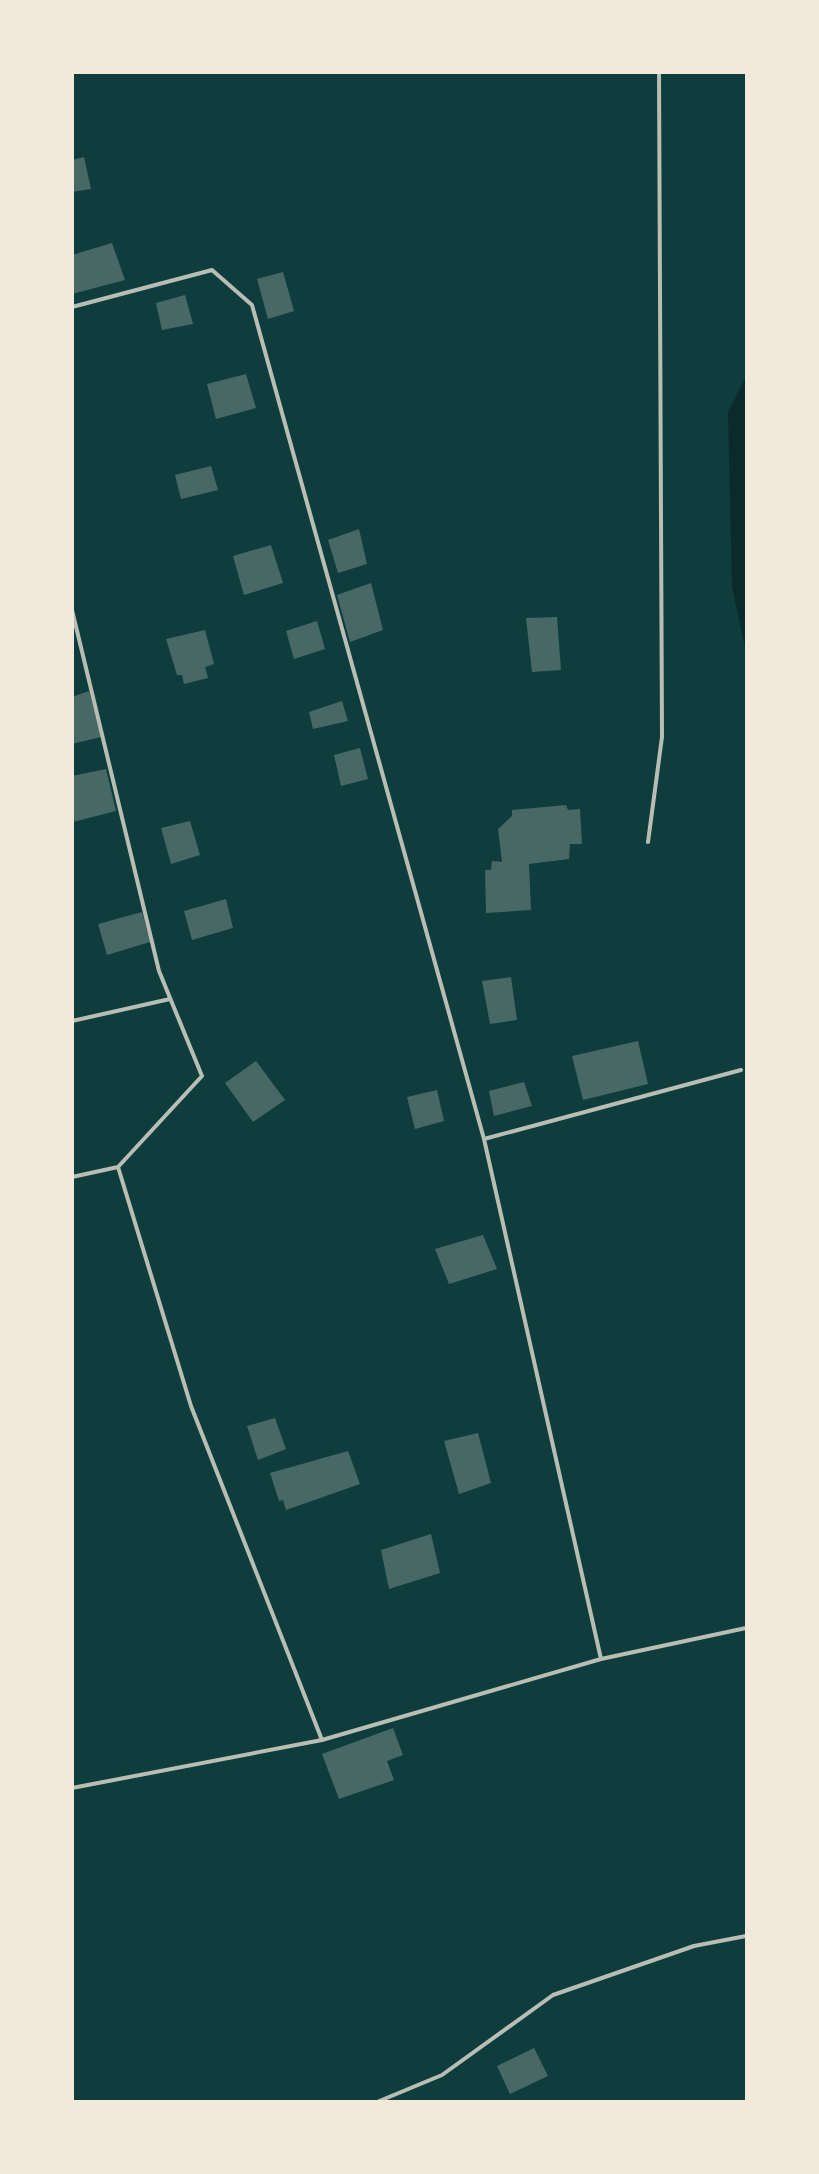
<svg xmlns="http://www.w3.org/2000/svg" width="819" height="2174" font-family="Manrope,sans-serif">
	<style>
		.water { fill: #0a2a2b }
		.building { fill: #486865 }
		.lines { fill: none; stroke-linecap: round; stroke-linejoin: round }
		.service { stroke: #b8beb3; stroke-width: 4 }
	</style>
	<rect width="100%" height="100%" fill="#0f3d3e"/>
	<path class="water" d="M 746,376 L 746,652 L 732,587 L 728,412 Z"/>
	<path class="building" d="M 84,157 L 91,189 L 72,192 L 72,160 Z
		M 112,243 L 125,280 L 72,294 L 72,255 Z
		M 283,272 L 294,311 L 268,319 L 257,279 Z
		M 185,295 L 193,324 L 162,330 L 156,303 Z
		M 246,374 L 256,408 L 216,419 L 207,384 Z
		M 211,466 L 218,490 L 181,499 L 175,475 Z
		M 359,529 L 367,564 L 338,573 L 328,540 Z
		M 271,545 L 283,583 L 244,595 L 233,556 Z
		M 371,583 L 383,630 L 350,642 L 337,595 Z
		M 557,617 L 561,670 L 532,672 L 526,618 Z
		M 317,621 L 325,649 L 294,659 L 286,631 Z
		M 205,630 L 214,664 L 205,667 L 208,678 L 184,684 L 182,675 L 177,675 L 166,639 Z
		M 89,691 L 101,737 L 72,744 L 72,697 Z
		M 342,701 L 348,721 L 313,729 L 309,712 Z
		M 360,748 L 368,779 L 341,786 L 334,755 Z
		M 106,769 L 116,811 L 73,822 L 72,776 Z
		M 566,805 L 568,810 L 580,809 L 582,844 L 570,844 L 569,859 L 529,864 L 531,910 L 486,913 L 485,870 L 491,870 L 492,861 L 502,862 L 498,829 L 512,816 L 512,810 Z
		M 190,821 L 200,855 L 171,864 L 161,828 Z
		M 226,899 L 233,928 L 192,940 L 184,911 Z
		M 142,912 L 150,942 L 107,955 L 98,924 Z
		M 511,977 L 517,1020 L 490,1024 L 482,981 Z
		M 638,1041 L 648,1084 L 583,1100 L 572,1056 Z
		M 256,1061 L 285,1100 L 253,1122 L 225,1083 Z
		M 524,1082 L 532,1106 L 494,1116 L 489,1091 Z
		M 437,1090 L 444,1121 L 415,1129 L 407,1097 Z
		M 483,1235 L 497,1269 L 449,1284 L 435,1249 Z
		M 275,1418 L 286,1449 L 258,1460 L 247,1426 Z
		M 478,1433 L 491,1483 L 459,1494 L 444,1441 Z
		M 348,1451 L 360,1484 L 286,1510 L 283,1500 L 279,1501 L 270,1473 Z
		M 431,1534 L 440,1573 L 389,1589 L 381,1550 Z
		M 393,1728 L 403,1755 L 387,1761 L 394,1780 L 339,1799 L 322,1754 Z
		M 534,2048 L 548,2076 L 510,2094 L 497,2066 Z"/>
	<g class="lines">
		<path class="service" d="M 72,307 L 212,270 L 252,305 L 484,1139 L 601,1659 L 746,1628
			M 72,610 L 159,971 L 202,1076 L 118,1167
			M 648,842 L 662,737 L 659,72
			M 72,1021 L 170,999
			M 484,1139 L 741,1070
			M 72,1177 L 118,1167 L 191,1406 L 322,1740
			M 72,1788 L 322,1740 L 601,1659
			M 377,2102 L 442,2075 L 553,1995 L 694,1946 L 746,1936"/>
	</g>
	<rect width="819" height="2174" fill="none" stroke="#f1e9da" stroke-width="148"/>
</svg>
